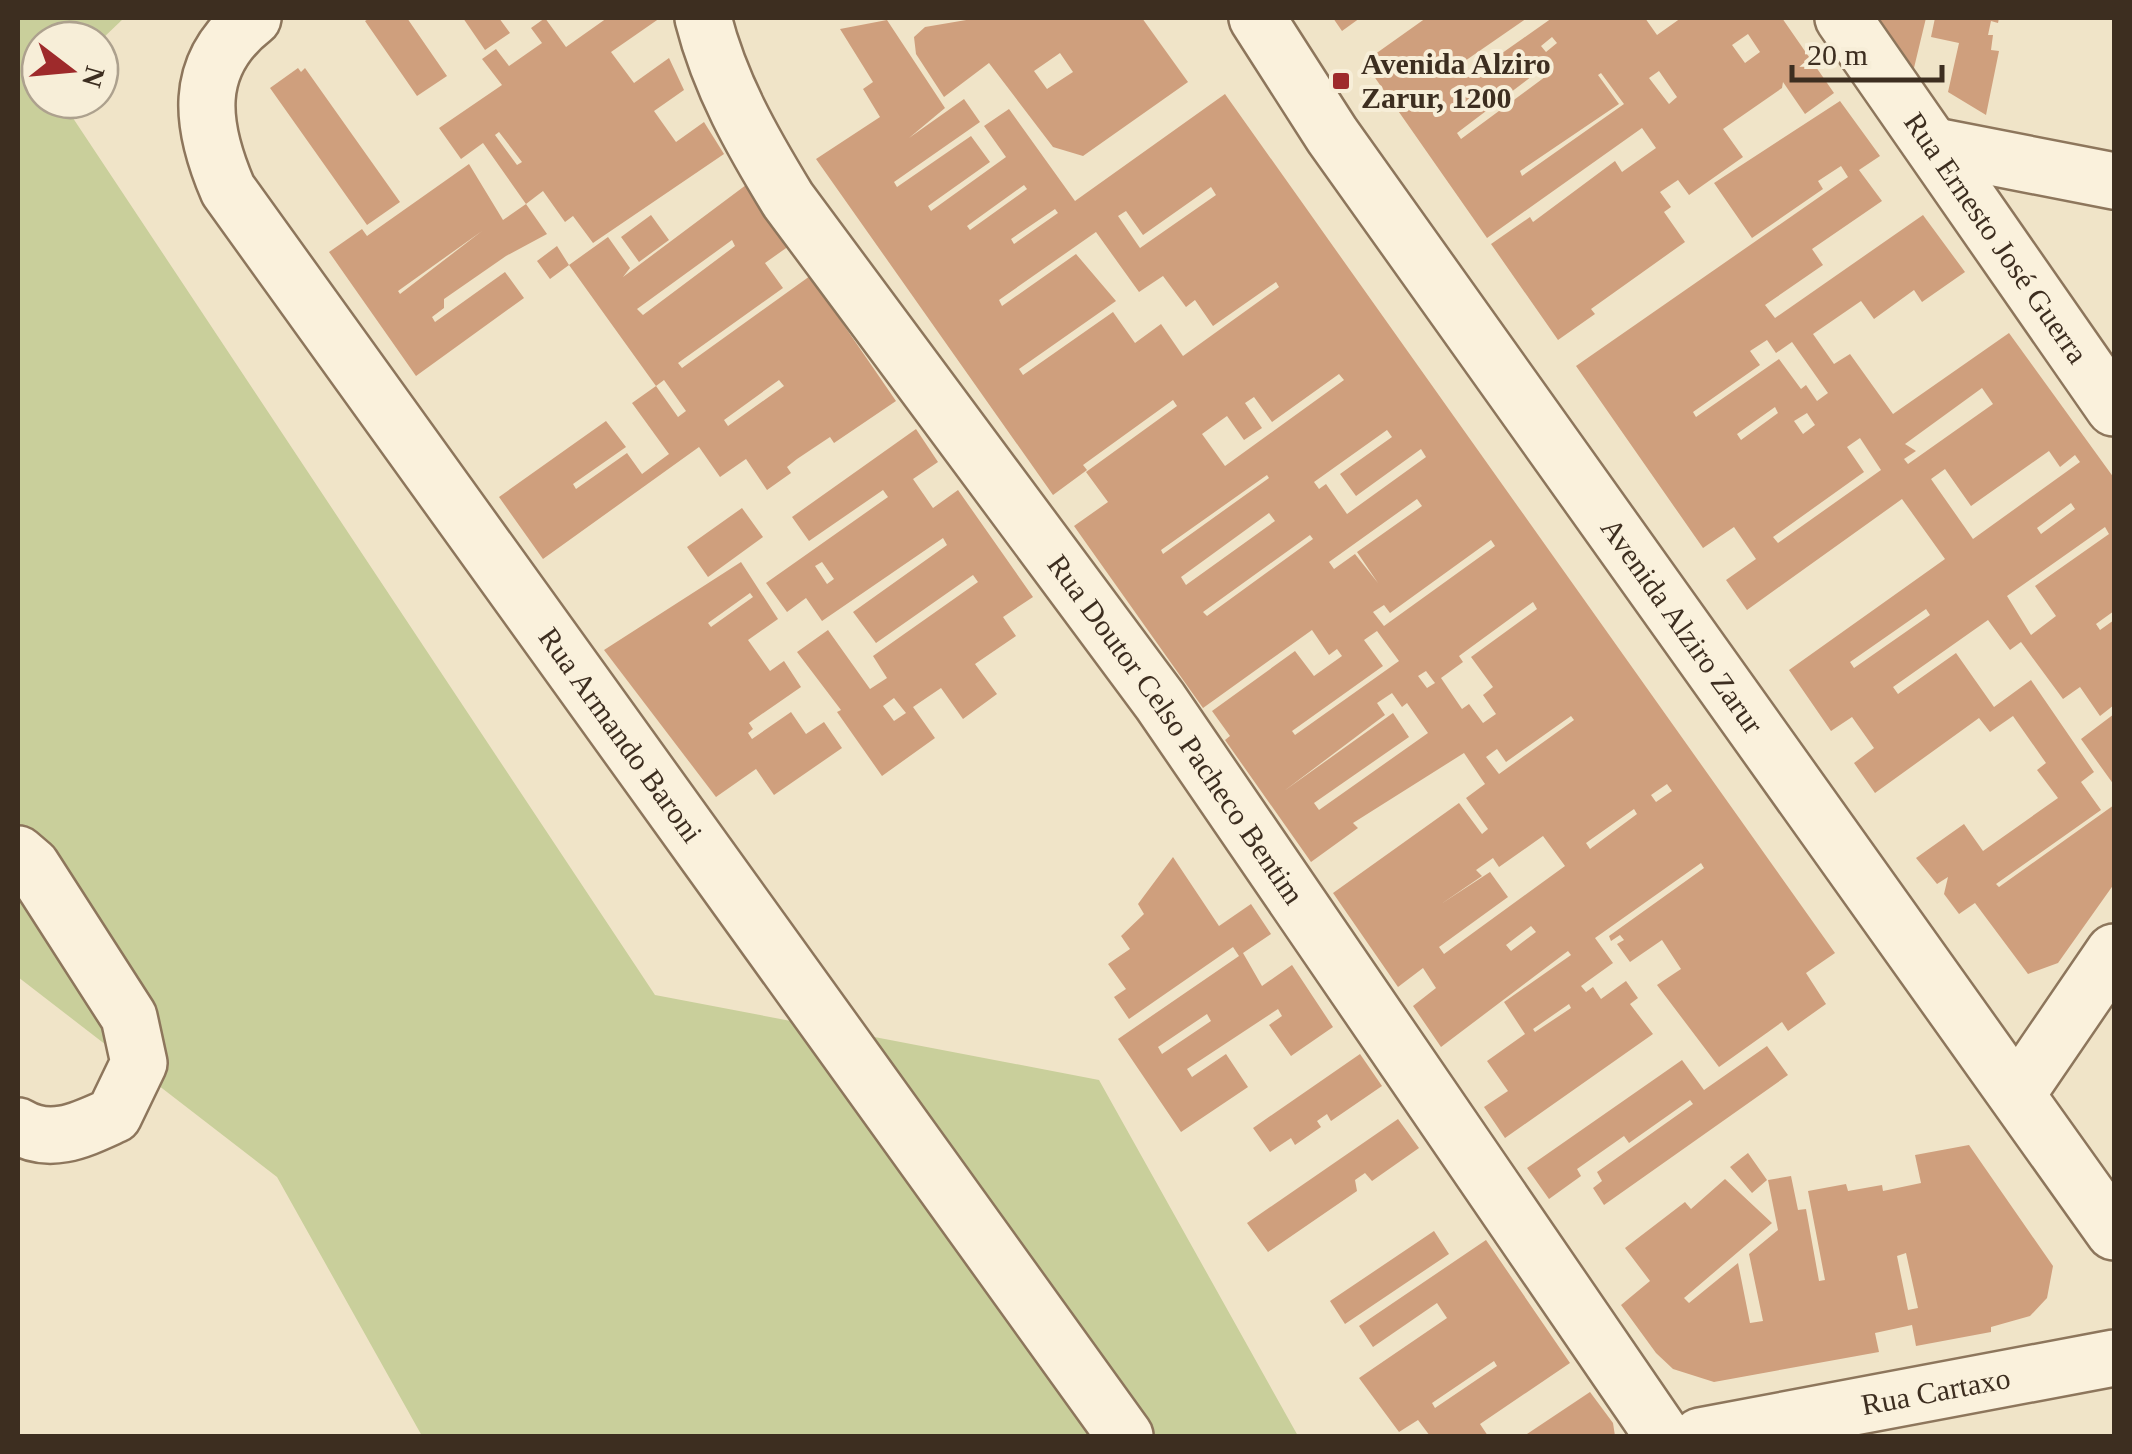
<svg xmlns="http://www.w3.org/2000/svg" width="2132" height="1454" font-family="Georgia,serif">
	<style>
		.green { fill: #c9cf9b }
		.building { fill: #cf9f7d; fill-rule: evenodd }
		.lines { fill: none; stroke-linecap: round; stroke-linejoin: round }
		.minor-casing { stroke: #8d765c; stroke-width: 60 }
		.minor { stroke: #faf1dc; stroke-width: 55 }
		.poi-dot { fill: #9e2a2b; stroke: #f7eed8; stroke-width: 4 }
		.labels { text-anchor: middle; stroke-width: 8; stroke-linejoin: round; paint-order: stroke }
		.poi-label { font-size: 30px; font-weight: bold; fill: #3d2e20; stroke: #f7eed8; text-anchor: start }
		.street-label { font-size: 30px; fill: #3d2e20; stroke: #f7eed8 }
	</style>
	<rect width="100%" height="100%" fill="#f0e4c8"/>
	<path class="green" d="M 18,18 L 124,18 L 100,41 L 40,40 L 40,100 L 61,100 L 655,995 L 1099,1080 L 1298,1436 L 422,1436 L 277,1177 L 18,977 Z"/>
	<path class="building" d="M 370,18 L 407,18 L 447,76 L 417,96 L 365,21 Z
		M 463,18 L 499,18 L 510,33 L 485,50 Z
		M 545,18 L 566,47 L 607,18 L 660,18 L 611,52 L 634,83 L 669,58 L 684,90 L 654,111 L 676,142 L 704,122 L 724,154 L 593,243 L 573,216 L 565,222 L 543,191 L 526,204 L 483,143 L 461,159 L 439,128 L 502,85 L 482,59 L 496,49 L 509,66 L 542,43 L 531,28 ZM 499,132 L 522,162 L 517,165 L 495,135 Z
		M 978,18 L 1142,18 L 1188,82 L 1083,156 L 1053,147 L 989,63 L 944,97 L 916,54 L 914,37 L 925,27 ZM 1060,53 L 1073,72 L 1047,89 L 1034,71 Z
		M 1333,18 L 1360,18 L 1342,31 Z
		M 1426,18 L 1527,18 L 1462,63 L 1471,75 L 1552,18 L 1645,18 L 1657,35 L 1681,18 L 1782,18 L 1834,93 L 1805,114 L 1783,82 L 1782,88 L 1723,129 L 1743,157 L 1689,195 L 1678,180 L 1660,192 L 1671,207 L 1664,212 L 1685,242 L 1591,309 L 1595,314 L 1558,340 L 1491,244 L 1530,217 L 1533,222 L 1615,161 L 1622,172 L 1656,148 L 1642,128 L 1487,238 L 1364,62 ZM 1748,34 L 1760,52 L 1745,63 L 1732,45 ZM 1552,37 L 1557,43 L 1546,52 L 1541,46 ZM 1548,64 L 1553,71 L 1461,139 L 1457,133 ZM 1659,71 L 1677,97 L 1669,104 L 1649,78 ZM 1601,73 L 1624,104 L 1522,176 L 1520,171 L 1619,104 L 1598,75 Z
		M 1880,18 L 1926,18 L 1913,72 L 1878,22 Z
		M 1935,18 L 1999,18 L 1998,23 L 1991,21 L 1988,35 L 1993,35 L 1991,50 L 1999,51 L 1986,115 L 1948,92 L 1959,43 L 1931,37 Z
		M 887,20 L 945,108 L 909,138 L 964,99 L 980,122 L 894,182 L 897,187 L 971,136 L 990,162 L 928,206 L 931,211 L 1006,157 L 984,126 L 1009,109 L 1075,201 L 1225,94 L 1835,953 L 1806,973 L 1826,1004 L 1788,1031 L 1782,1022 L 1719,1067 L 1657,985 L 1681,969 L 1662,940 L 1630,962 L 1617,944 L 1624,940 L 1620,935 L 1611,941 L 1609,936 L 1704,868 L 1701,863 L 1595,938 L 1613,963 L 1581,986 L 1586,992 L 1593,987 L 1601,999 L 1626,981 L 1638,998 L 1630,1004 L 1653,1034 L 1505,1138 L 1484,1107 L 1508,1091 L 1487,1061 L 1525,1034 L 1504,1002 L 1571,955 L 1568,951 L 1441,1047 L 1413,1006 L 1436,988 L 1423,968 L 1398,987 L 1333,893 L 1459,803 L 1482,834 L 1488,829 L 1466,798 L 1485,784 L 1464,753 L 1353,823 L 1358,828 L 1311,862 L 1225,740 L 1230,736 L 1212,711 L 1295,651 L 1314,676 L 1342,656 L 1337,649 L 1329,655 L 1312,630 L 1203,708 L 1074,526 L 1108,502 L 1086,472 L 1177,406 L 1173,400 L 1083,465 L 1087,470 L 1053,495 L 816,159 L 880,117 L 863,89 L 873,82 L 840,29 ZM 1024,185 L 1027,189 L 970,230 L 967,226 ZM 1211,187 L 1216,195 L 1140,248 L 1118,216 L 1126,211 L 1143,235 ZM 1055,209 L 1058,213 L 1014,244 L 1011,239 ZM 1096,232 L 1139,292 L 1163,276 L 1186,307 L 1195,300 L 1213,326 L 1276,282 L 1279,287 L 1183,356 L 1161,324 L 1135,343 L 1113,312 L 1023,375 L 1019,369 L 1116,301 L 1076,254 L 1002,306 L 999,300 ZM 1339,374 L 1344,380 L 1225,466 L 1202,434 L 1227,416 L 1244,440 L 1262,428 L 1245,403 L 1254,397 L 1272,422 ZM 1387,430 L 1392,437 L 1340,474 L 1356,496 L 1421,449 L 1426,457 L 1347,514 L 1326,484 L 1319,489 L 1314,482 ZM 1267,475 L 1269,478 L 1163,554 L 1161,550 ZM 1417,499 L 1422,506 L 1357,552 L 1378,583 L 1355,554 L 1334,569 L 1329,562 ZM 1269,513 L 1275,521 L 1186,585 L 1181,577 ZM 1310,535 L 1313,539 L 1207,616 L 1203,612 ZM 1491,540 L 1495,546 L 1384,626 L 1373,612 L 1384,605 L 1390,613 ZM 1533,602 L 1537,609 L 1471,657 L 1493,687 L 1483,695 L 1496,714 L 1483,723 L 1469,704 L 1462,709 L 1441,678 L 1463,662 L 1459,656 ZM 1377,631 L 1399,661 L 1295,735 L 1292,731 L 1383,666 L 1364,640 ZM 1426,671 L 1435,683 L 1427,688 L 1418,676 ZM 1392,693 L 1402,707 L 1407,703 L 1428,733 L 1319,810 L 1314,803 L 1409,737 L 1393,713 L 1284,791 L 1385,715 L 1377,703 ZM 1571,716 L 1574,720 L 1499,774 L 1486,757 L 1497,749 L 1506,762 ZM 1667,784 L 1672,791 L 1656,802 L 1651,795 ZM 1634,809 L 1637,814 L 1590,849 L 1586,843 ZM 1543,836 L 1565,866 L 1444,954 L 1439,947 L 1508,897 L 1490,872 L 1441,904 L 1482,876 L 1476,870 L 1493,858 L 1499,867 ZM 1531,926 L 1536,932 L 1511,951 L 1506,945 ZM 1569,1004 L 1571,1008 L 1535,1032 L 1533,1029 Z
		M 298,68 L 301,72 L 305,68 L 400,202 L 367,225 L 270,88 Z
		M 1840,101 L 1880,156 L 1859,170 L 1882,201 L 1812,249 L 1823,265 L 1765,305 L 1775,318 L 1923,215 L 1965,272 L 1922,302 L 1914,290 L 1874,319 L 1861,301 L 1813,334 L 1834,364 L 1850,354 L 1893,414 L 2009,333 L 2114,478 L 2114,611 L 2096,624 L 2100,630 L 2114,620 L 2114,705 L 2100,716 L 2080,687 L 2063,699 L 2021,642 L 2010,650 L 1988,620 L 1893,687 L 1898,694 L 1956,653 L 1994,707 L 2031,680 L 2094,772 L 2081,782 L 2101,810 L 1996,884 L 1999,887 L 2114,805 L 2114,884 L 2058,963 L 2028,974 L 1975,903 L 1959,914 L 1944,894 L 1948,877 L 1937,884 L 1916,858 L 1964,824 L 1983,851 L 2058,798 L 2037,770 L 2046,763 L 2013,716 L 1990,732 L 1979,718 L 1875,793 L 1854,763 L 1874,748 L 1852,717 L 1831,731 L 1789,670 L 1945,559 L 1902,499 L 1747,610 L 1726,580 L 1756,559 L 1734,527 L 1703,548 L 1576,366 L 1848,177 L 1841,166 L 1818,181 L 1823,189 L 1752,238 L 1714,183 ZM 1767,340 L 1776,353 L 1792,342 L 1828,393 L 1817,401 L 1806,385 L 1801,389 L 1779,359 L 1696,417 L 1693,412 L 1760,365 L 1750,351 ZM 1982,388 L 1993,404 L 1908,464 L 1904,459 L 1916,451 L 1905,444 ZM 1775,407 L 1778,413 L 1741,440 L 1737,434 ZM 1807,413 L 1815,425 L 1803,434 L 1794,421 ZM 1860,438 L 1881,470 L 1778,543 L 1773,537 L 1864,472 L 1847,447 ZM 2049,451 L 2060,467 L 2075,455 L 2080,462 L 1973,539 L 1931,479 L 1945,469 L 1971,506 ZM 2071,503 L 2075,509 L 2041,534 L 2037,528 ZM 2105,527 L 2109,534 L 2035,586 L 2056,616 L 2031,635 L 2007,596 ZM 1926,609 L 1930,615 L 1854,668 L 1850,662 Z
		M 469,164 L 503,220 L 526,204 L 547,234 L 506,256 L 444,299 L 444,308 L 432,317 L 435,322 L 505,272 L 524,298 L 416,376 L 329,252 L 362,229 L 367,236 ZM 482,231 L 400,294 L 398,291 Z
		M 746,185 L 789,246 L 765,263 L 783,288 L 678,363 L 682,368 L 810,276 L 896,401 L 834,443 L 830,437 L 797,459 L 787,467 L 791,473 L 767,490 L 746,459 L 720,477 L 699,447 L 543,559 L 499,497 L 606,421 L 626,447 L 573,484 L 576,489 L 627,453 L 642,474 L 669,454 L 632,403 L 656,386 L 569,265 L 608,237 L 630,268 L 623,277 ZM 732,240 L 735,246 L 643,315 L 637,309 ZM 664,380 L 686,411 L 678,417 L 656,386 ZM 779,380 L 784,386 L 728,426 L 724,420 Z
		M 651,215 L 669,240 L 639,262 L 621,237 Z
		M 557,246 L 569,265 L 550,279 L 537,261 Z
		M 916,429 L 938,462 L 913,479 L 933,508 L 958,490 L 1033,597 L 1003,617 L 1016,636 L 975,664 L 997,694 L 963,719 L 941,688 L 913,707 L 935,738 L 882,776 L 837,712 L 841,710 L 797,652 L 828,630 L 870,689 L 887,678 L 873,656 L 978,582 L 973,575 L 876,643 L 853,612 L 947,545 L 943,538 L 822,621 L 806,598 L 787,612 L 766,583 L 888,497 L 883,490 L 809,541 L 792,517 ZM 822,562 L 834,579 L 827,584 L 815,566 ZM 894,698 L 906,713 L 894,721 L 883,706 Z
		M 742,508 L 763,537 L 708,577 L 687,547 Z
		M 741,562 L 778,619 L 748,640 L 770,671 L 784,661 L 801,687 L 749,723 L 753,729 L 748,733 L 752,739 L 791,712 L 806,734 L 824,722 L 842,748 L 774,795 L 756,769 L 716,797 L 604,650 ZM 750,593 L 753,597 L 711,627 L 708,623 Z
		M 2114,714 L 2114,785 L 2081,739 Z
		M 1173,857 L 1219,926 L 1251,904 L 1271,934 L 1243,953 L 1262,986 L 1292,965 L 1333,1027 L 1291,1056 L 1269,1025 L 1282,1016 L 1278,1009 L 1187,1069 L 1192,1077 L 1226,1054 L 1248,1087 L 1181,1132 L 1118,1039 L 1239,956 L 1233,947 L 1129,1019 L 1114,997 L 1126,989 L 1108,964 L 1130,949 L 1121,936 L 1144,914 L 1138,904 ZM 1207,1014 L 1211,1021 L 1162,1054 L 1158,1047 Z
		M 1767,1046 L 1788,1075 L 1604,1205 L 1593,1188 L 1602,1181 L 1597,1172 L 1693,1104 L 1690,1100 L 1629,1143 L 1624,1136 L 1577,1169 L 1581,1176 L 1549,1199 L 1527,1168 L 1682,1060 L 1704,1090 Z
		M 1360,1054 L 1382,1086 L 1331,1121 L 1327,1114 L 1317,1121 L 1321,1127 L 1295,1145 L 1291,1138 L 1270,1152 L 1253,1128 Z
		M 1398,1119 L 1419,1148 L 1372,1181 L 1365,1173 L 1355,1180 L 1357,1191 L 1268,1252 L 1247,1223 Z
		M 1969,1145 L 2053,1266 L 2047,1298 L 2030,1316 L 1991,1327 L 1991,1332 L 1916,1346 L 1912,1325 L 1875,1333 L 1879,1352 L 1714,1382 L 1673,1369 L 1656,1353 L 1621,1305 L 1650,1281 L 1625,1248 L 1685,1202 L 1691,1209 L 1725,1179 L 1772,1223 L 1684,1298 L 1689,1303 L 1738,1263 L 1750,1323 L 1763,1321 L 1749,1254 L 1778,1230 L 1768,1180 L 1791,1176 L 1798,1210 L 1806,1209 L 1819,1281 L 1825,1280 L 1808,1191 L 1846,1184 L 1848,1191 L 1882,1185 L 1883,1191 L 1921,1183 L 1915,1155 ZM 1906,1253 L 1918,1308 L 1908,1310 L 1897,1256 Z
		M 1748,1153 L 1767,1180 L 1752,1193 L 1730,1167 Z
		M 1434,1231 L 1449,1254 L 1345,1324 L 1330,1301 Z
		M 1486,1240 L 1570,1363 L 1480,1424 L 1488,1436 L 1430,1436 L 1418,1420 L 1399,1432 L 1359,1378 L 1447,1318 L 1437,1303 L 1373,1347 L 1359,1326 ZM 1494,1361 L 1497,1366 L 1435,1408 L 1432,1403 Z
		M 1590,1392 L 1613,1423 L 1615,1436 L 1524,1436 Z"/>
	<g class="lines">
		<defs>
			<g id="minor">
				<path id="s1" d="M 253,18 C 191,66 201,127 228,190 L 1125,1436"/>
				<path id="s2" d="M 703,18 C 720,85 752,141 788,200 L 1160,701 L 1663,1436"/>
				<path id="s3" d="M 1257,18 L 1332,135 L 2114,1232"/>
				<path id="s4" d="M 1843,18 L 2114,408"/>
				<path d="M 1935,146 L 2114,181"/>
				<path d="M 18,854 L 32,866 L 129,1017 L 139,1063 L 114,1115 C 83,1129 51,1146 18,1126"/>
				<path d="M 2017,1094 L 2114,952"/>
				<path id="s5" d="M 1700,1436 L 2114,1358"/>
			</g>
		</defs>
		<use href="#minor" class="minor-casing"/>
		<use href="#minor" class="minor"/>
	</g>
	<rect class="poi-dot" x="1331" y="71" width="20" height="20" rx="5"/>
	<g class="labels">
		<g class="poi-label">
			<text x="1361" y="74">Avenida Alziro<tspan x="1361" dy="34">Zarur, 1200</tspan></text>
		</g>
		<g class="street-label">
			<text dy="10" stroke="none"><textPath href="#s4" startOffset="268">Rua Ernesto José Guerra</textPath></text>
			<text dy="10" stroke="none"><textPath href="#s3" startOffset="742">Avenida Alziro Zarur</textPath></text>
			<text dy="10" stroke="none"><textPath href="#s2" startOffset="858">Rua Doutor Celso Pacheco Bentim</textPath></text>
			<text dy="10" stroke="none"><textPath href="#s1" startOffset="862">Rua Armando Baroni</textPath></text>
			<text dy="10" stroke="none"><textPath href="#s5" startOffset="240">Rua Cartaxo</textPath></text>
		</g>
	</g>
	<rect width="2132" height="1454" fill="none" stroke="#3d2e20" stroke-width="40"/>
	<g transform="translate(70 70) rotate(106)"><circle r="48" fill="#f7eed8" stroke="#ada18e" stroke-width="2.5"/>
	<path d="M0-8L18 38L0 25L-18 38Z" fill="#9e2a2b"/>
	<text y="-15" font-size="28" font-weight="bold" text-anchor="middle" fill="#3d2e20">N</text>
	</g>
	<path d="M1792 65v15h150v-15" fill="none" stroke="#3d2e20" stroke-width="5"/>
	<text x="1807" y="65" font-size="30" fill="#3d2e20" stroke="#f7eed8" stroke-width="8" paint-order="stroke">20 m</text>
</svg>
